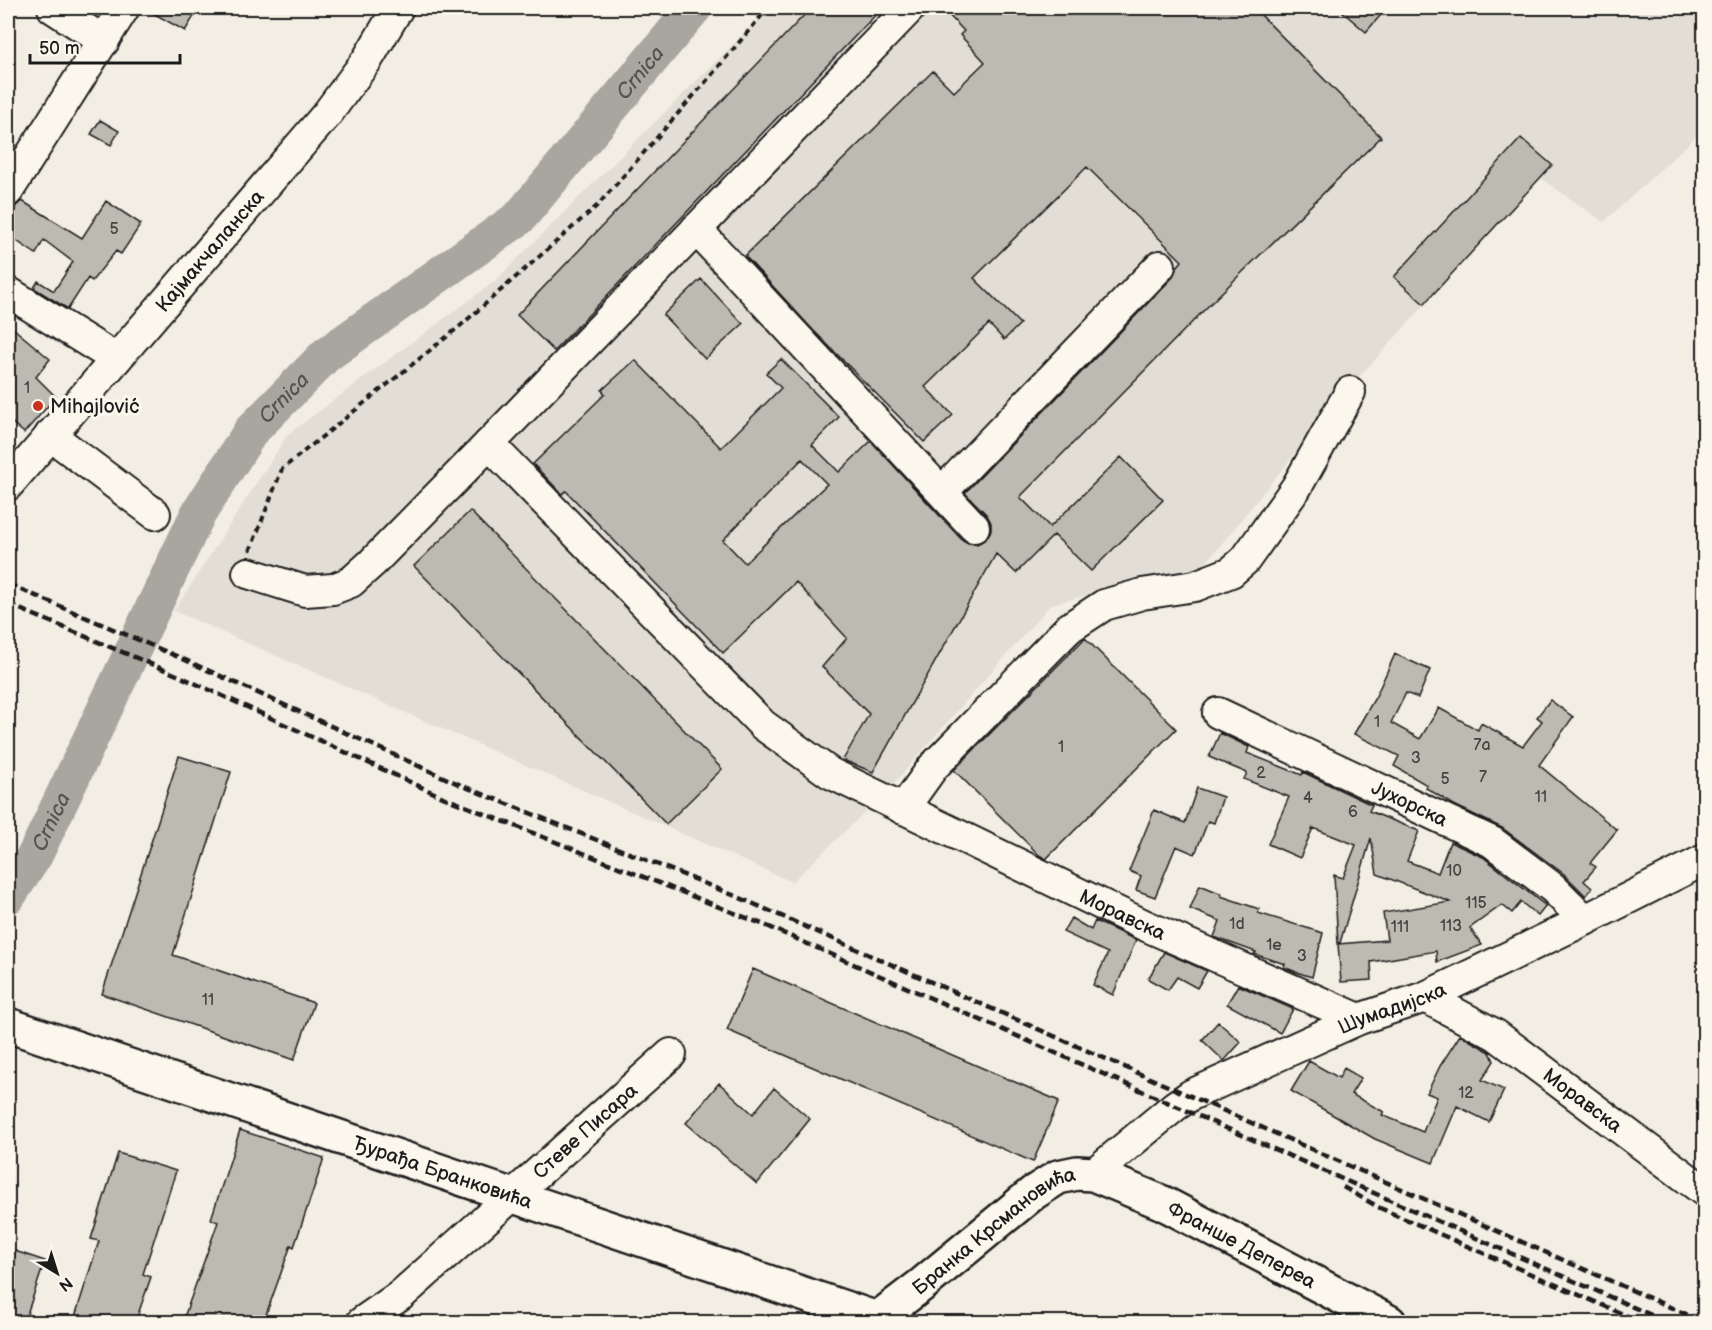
<svg xmlns="http://www.w3.org/2000/svg" width="1712" height="1330" font-family="'Balsamiq Sans',sans-serif">
	<style>
		.built { fill: #e2ded5 }
		.lines { fill: none; stroke-linecap: round; stroke-linejoin: round }
		.river { stroke: #a9a6a0; stroke-width: 36 }
		.building { fill: #bdbab1; stroke: #1c1c1c; stroke-width: 1.5; fill-rule: evenodd }
		.minor-casing { stroke: #1c1c1c; stroke-width: 34 }
		.major-casing { stroke: #1c1c1c; stroke-width: 38 }
		.path { stroke: #1c1c1c; stroke-width: 4; stroke-dasharray: 6 4.5; stroke-linecap: butt }
		.minor { stroke: #fbf7ec; stroke-width: 30 }
		.major { stroke: #fbf7ec; stroke-width: 33 }
		.rail { stroke: #1c1c1c; stroke-width: 4.5; stroke-dasharray: 9 4.5; stroke-linecap: butt }
		.poi-dot { fill: #c8321e; stroke: #fbf7ec; stroke-width: 2 }
		.labels { text-anchor: middle; stroke-width: 6; stroke-linejoin: round; paint-order: stroke }
		.number-label { font-size: 16px; fill: #444441 }
		.street-label { font-size: 20px; fill: #1c1c1c; stroke: #fbf7ec }
		.poi-label { font-size: 20px; fill: #1c1c1c; stroke: #fbf7ec; text-anchor: start }
		.water-label { font-size: 21px; font-style: italic; fill: #545351; stroke: #fbf7ec }
	</style>
	<rect width="100%" height="100%" fill="#f2eee4"/>
	<filter id="ink" filterUnits="userSpaceOnUse"><feTurbulence type="fractalNoise" baseFrequency=".0167" numOctaves="2"/><feDisplacementMap in="SourceGraphic" scale="12" xChannelSelector="R" yChannelSelector="G"/><feConvolveMatrix kernelMatrix="1 2 1 2 8 2 1 2 1" color-interpolation-filters="sRGB"/></filter>
	<g filter="url(#ink)">
		<path class="built" d="M 770,8 L 1704,8 L 1704,129 L 1604,222 L 1540,178 L 1342,396 L 1201,569 L 1051,604 L 888,790 L 792,882 L 174,611 L 288,434 L 495,281 Z"/>
		<g class="lines">
			<path class="river" id="s1" d="M 8,896 L 35,855 L 197,516 L 251,431 L 326,355 L 519,218 L 694,8"/>
		</g>
		<path class="building" d="M 144,8 L 199,8 L 185,31 Z
			M 811,8 L 882,8 L 554,351 L 517,315 Z
			M 942,8 L 1254,8 L 1381,137 L 1218,296 L 1020,497 L 1050,527 L 1121,457 L 1163,500 L 1091,571 L 1054,535 L 1016,573 L 996,554 L 873,772 L 843,760 L 869,714 L 822,667 L 847,638 L 796,582 L 723,653 L 566,491 L 562,494 L 533,464 L 605,394 L 602,390 L 635,360 L 721,448 L 781,388 L 766,373 L 781,359 L 839,417 L 812,445 L 839,472 L 871,441 L 961,539 L 968,543 L 977,544 L 986,539 L 991,531 L 991,523 L 987,515 L 965,493 L 1172,278 L 1177,267 L 1182,261 L 1087,167 L 974,278 L 1020,324 L 1004,340 L 989,324 L 925,387 L 953,415 L 924,442 L 813,330 L 745,256 L 933,71 L 954,92 L 985,62 L 960,35 L 964,31 ZM 802,459 L 827,484 L 745,563 L 723,540 Z
			M 1338,8 L 1387,8 L 1366,32 Z
			M 100,120 L 119,131 L 111,145 L 91,134 Z
			M 1521,138 L 1552,165 L 1424,304 L 1394,277 Z
			M 22,201 L 82,238 L 106,201 L 141,224 L 121,254 L 116,251 L 92,281 L 88,278 L 68,309 L 34,288 L 38,281 L 54,291 L 73,262 L 44,240 L 36,254 L 8,235 L 8,219 L 16,206 Z
			M 701,279 L 743,324 L 705,359 L 663,315 Z
			M 8,324 L 50,359 L 36,377 L 56,397 L 24,433 L 8,419 Z
			M 470,511 L 722,769 L 666,824 L 414,566 Z
			M 1085,638 L 1176,729 L 1046,859 L 1039,855 L 954,770 Z
			M 1395,654 L 1430,670 L 1418,698 L 1406,693 L 1391,723 L 1420,739 L 1439,708 L 1478,730 L 1481,723 L 1523,746 L 1542,721 L 1537,717 L 1550,700 L 1573,717 L 1539,765 L 1617,830 L 1590,863 L 1596,867 L 1584,881 L 1592,888 L 1586,896 L 1564,874 L 1502,828 L 1454,805 L 1426,788 L 1427,785 L 1394,766 L 1399,756 L 1354,734 L 1376,696 Z
			M 1220,733 L 1249,747 L 1247,753 L 1302,775 L 1303,772 L 1311,776 L 1372,805 L 1369,811 L 1419,831 L 1407,861 L 1438,873 L 1450,842 L 1483,857 L 1546,906 L 1538,916 L 1521,902 L 1512,913 L 1502,905 L 1470,928 L 1482,945 L 1437,962 L 1436,951 L 1371,962 L 1372,980 L 1341,982 L 1338,944 L 1387,940 L 1383,913 L 1450,902 L 1377,874 L 1371,838 L 1340,943 L 1338,943 L 1334,875 L 1343,878 L 1356,845 L 1313,828 L 1300,858 L 1268,844 L 1289,797 L 1244,779 L 1247,773 L 1209,757 Z
			M 179,756 L 231,772 L 173,955 L 314,1003 L 294,1060 L 102,994 Z
			M 1197,788 L 1223,797 L 1214,823 L 1208,821 L 1195,854 L 1176,846 L 1155,897 L 1136,890 L 1141,876 L 1129,871 L 1154,810 L 1185,823 Z
			M 1200,885 L 1222,894 L 1221,896 L 1259,909 L 1258,913 L 1323,933 L 1312,977 L 1296,972 L 1284,967 L 1285,964 L 1254,954 L 1256,952 L 1214,937 L 1220,921 L 1190,909 Z
			M 1071,918 L 1091,930 L 1095,921 L 1136,940 L 1113,995 L 1093,985 L 1108,953 L 1063,932 Z
			M 1164,952 L 1207,971 L 1197,988 L 1177,977 L 1168,990 L 1148,979 Z
			M 753,969 L 1059,1101 L 1033,1162 L 727,1030 Z
			M 1238,985 L 1293,1009 L 1280,1033 L 1227,1004 Z
			M 1218,1022 L 1241,1042 L 1224,1061 L 1202,1040 Z
			M 1460,1035 L 1490,1052 L 1494,1061 L 1482,1080 L 1504,1090 L 1489,1122 L 1457,1106 L 1433,1163 L 1375,1139 L 1291,1091 L 1309,1061 L 1339,1078 L 1344,1068 L 1361,1078 L 1351,1094 L 1384,1112 L 1382,1115 L 1423,1132 L 1437,1097 L 1427,1093 L 1440,1066 Z
			M 719,1083 L 753,1114 L 774,1088 L 810,1119 L 757,1184 L 686,1123 Z
			M 240,1130 L 324,1158 L 294,1247 L 291,1245 L 263,1323 L 182,1323 L 218,1222 L 211,1219 Z
			M 118,1153 L 176,1171 L 143,1274 L 151,1277 L 135,1323 L 73,1323 L 99,1241 L 91,1239 Z
			M 15,1251 L 45,1261 L 24,1323 L 8,1323 L 8,1272 Z"/>
		<g class="lines">
			<defs>
				<g id="minor">
					<path d="M 53,8 L 104,41"/>
					<path d="M 8,191 L 124,8"/>
					<path d="M 696,229 L 974,527"/>
					<path d="M 8,292 L 116,359"/>
					<path d="M 50,435 L 155,514"/>
					<path id="s2" d="M 489,444 L 763,725 L 830,773 L 1144,925 L 1359,1019"/>
					<path id="s3" d="M 8,485 L 327,114 L 367,60 L 398,8"/>
					<path d="M 942,492 L 1160,266"/>
					<path d="M 248,573 L 305,591 L 333,589 L 351,582 L 372,563 L 489,444 L 910,8"/>
					<path id="s4" d="M 1218,713 L 1492,842 L 1553,888 L 1585,920"/>
					<path d="M 903,809 L 933,767 L 1069,628 L 1104,605 L 1142,594 L 1195,586 L 1231,572 L 1245,560 L 1296,488 L 1350,392"/>
					<path id="s5" d="M 1425,997 L 1496,1035 L 1704,1191"/>
					<path id="s6" d="M 1093,1174 L 1175,1106 L 1191,1095 L 1359,1019 L 1425,997 L 1585,920 L 1704,860"/>
					<path id="s7" d="M 362,1322 L 401,1295 L 671,1054"/>
				</g>
				<g id="major">
					<path id="s8" d="M 8,1025 L 877,1319 L 924,1283 L 1033,1193 L 1058,1177 L 1077,1173 L 1093,1174 L 1163,1203 L 1389,1322"/>
				</g>
			</defs>
			<use href="#minor" class="minor-casing"/>
			<use href="#major" class="major-casing"/>
			<path class="path" d="M 250,551 L 282,469 L 459,327 L 598,205 L 709,78 L 768,8"/>
			<use href="#minor" class="minor"/>
			<use href="#major" class="major"/>
			<path class="rail" d="M 8,584 L 183,659 L 463,786 L 738,897 L 1704,1322
				M 8,604 L 177,675 L 445,798 L 767,926 L 1667,1322
				M 1343,1187 L 1380,1208 L 1641,1322"/>
		</g>
	</g>
	<circle class="poi-dot" cx="38" cy="406" r="6"/>
	<g class="labels">
		<g class="number-label">
			<text x="114" y="234">5</text>
			<text x="27" y="393">1</text>
			<text x="1377" y="727">1</text>
			<text x="1482" y="750">7a</text>
			<text x="1061" y="752">1</text>
			<text x="1416" y="763">3</text>
			<text x="1261" y="778">2</text>
			<text x="1483" y="782">7</text>
			<text x="1445" y="784">5</text>
			<text x="1541" y="802">11</text>
			<text x="1308" y="803">4</text>
			<text x="1353" y="817">6</text>
			<text x="1454" y="876">10</text>
			<text x="1476" y="908">115</text>
			<text x="1237" y="929">1d</text>
			<text x="1451" y="931">113</text>
			<text x="1400" y="932">111</text>
			<text x="1274" y="950">1e</text>
			<text x="1302" y="961">3</text>
			<text x="208" y="1005">11</text>
			<text x="1466" y="1098">12</text>
		</g>
		<g class="street-label">
			<text dy="7" stroke="none"><textPath href="#s3" startOffset="309">Кајмакчаланска</textPath></text>
			<text dy="7" stroke="none"><textPath href="#s4" startOffset="212">Јухорска</textPath></text>
			<text dy="7" stroke="none"><textPath href="#s2" startOffset="800">Моравска</textPath></text>
			<text dy="7" stroke="none"><textPath href="#s6" startOffset="345">Шумадијска</textPath></text>
			<text dy="7" stroke="none"><textPath href="#s5" startOffset="189">Моравска</textPath></text>
			<text dy="7" stroke="none"><textPath href="#s7" startOffset="294">Стеве Писара</textPath></text>
			<text dy="7" stroke="none"><textPath href="#s8" startOffset="459">Ђурађа Бранковића</textPath></text>
			<text dy="7" stroke="none"><textPath href="#s8" startOffset="1065">Бранка Крсмановића</textPath></text>
			<text dy="7" stroke="none"><textPath href="#s8" startOffset="1348">Франше Депереа</textPath></text>
		</g>
		<g class="poi-label">
			<text x="50" y="413">Mihajlović</text>
		</g>
		<g class="water-label">
			<text dy="7" stroke="none"><textPath href="#s1" startOffset="1058">Crnica</textPath></text>
			<text dy="7" stroke="none"><textPath href="#s1" startOffset="572">Crnica</textPath></text>
			<text dy="7" stroke="none"><textPath href="#s1" startOffset="86">Crnica</textPath></text>
		</g>
	</g>
	<rect width="1712" height="1330" fill="none" stroke="#fbf7ec" stroke-width="30"/>
	<rect x="15" y="15" width="1682" height="1300" fill="none" stroke="#1c1c1c" stroke-width="2" filter="url(#ink)"/>
	<g transform="translate(57 1273) rotate(142)" stroke="#fbf7ec" stroke-width="4.5" paint-order="stroke">
	<path d="M0-4.5L10 22L0 15L-10 22Z" fill="#1c1c1c"/>
	<text y="-9" font-size="16" font-weight="bold" text-anchor="middle" fill="#1c1c1c">N</text>
	</g>
	<path d="M30 54v9h150v-9" fill="none" stroke="#1c1c1c" stroke-width="3"/>
	<text x="39" y="54" font-size="18" fill="#1c1c1c" stroke="#fbf7ec" stroke-width="4.5" paint-order="stroke">50 m</text>
</svg>
